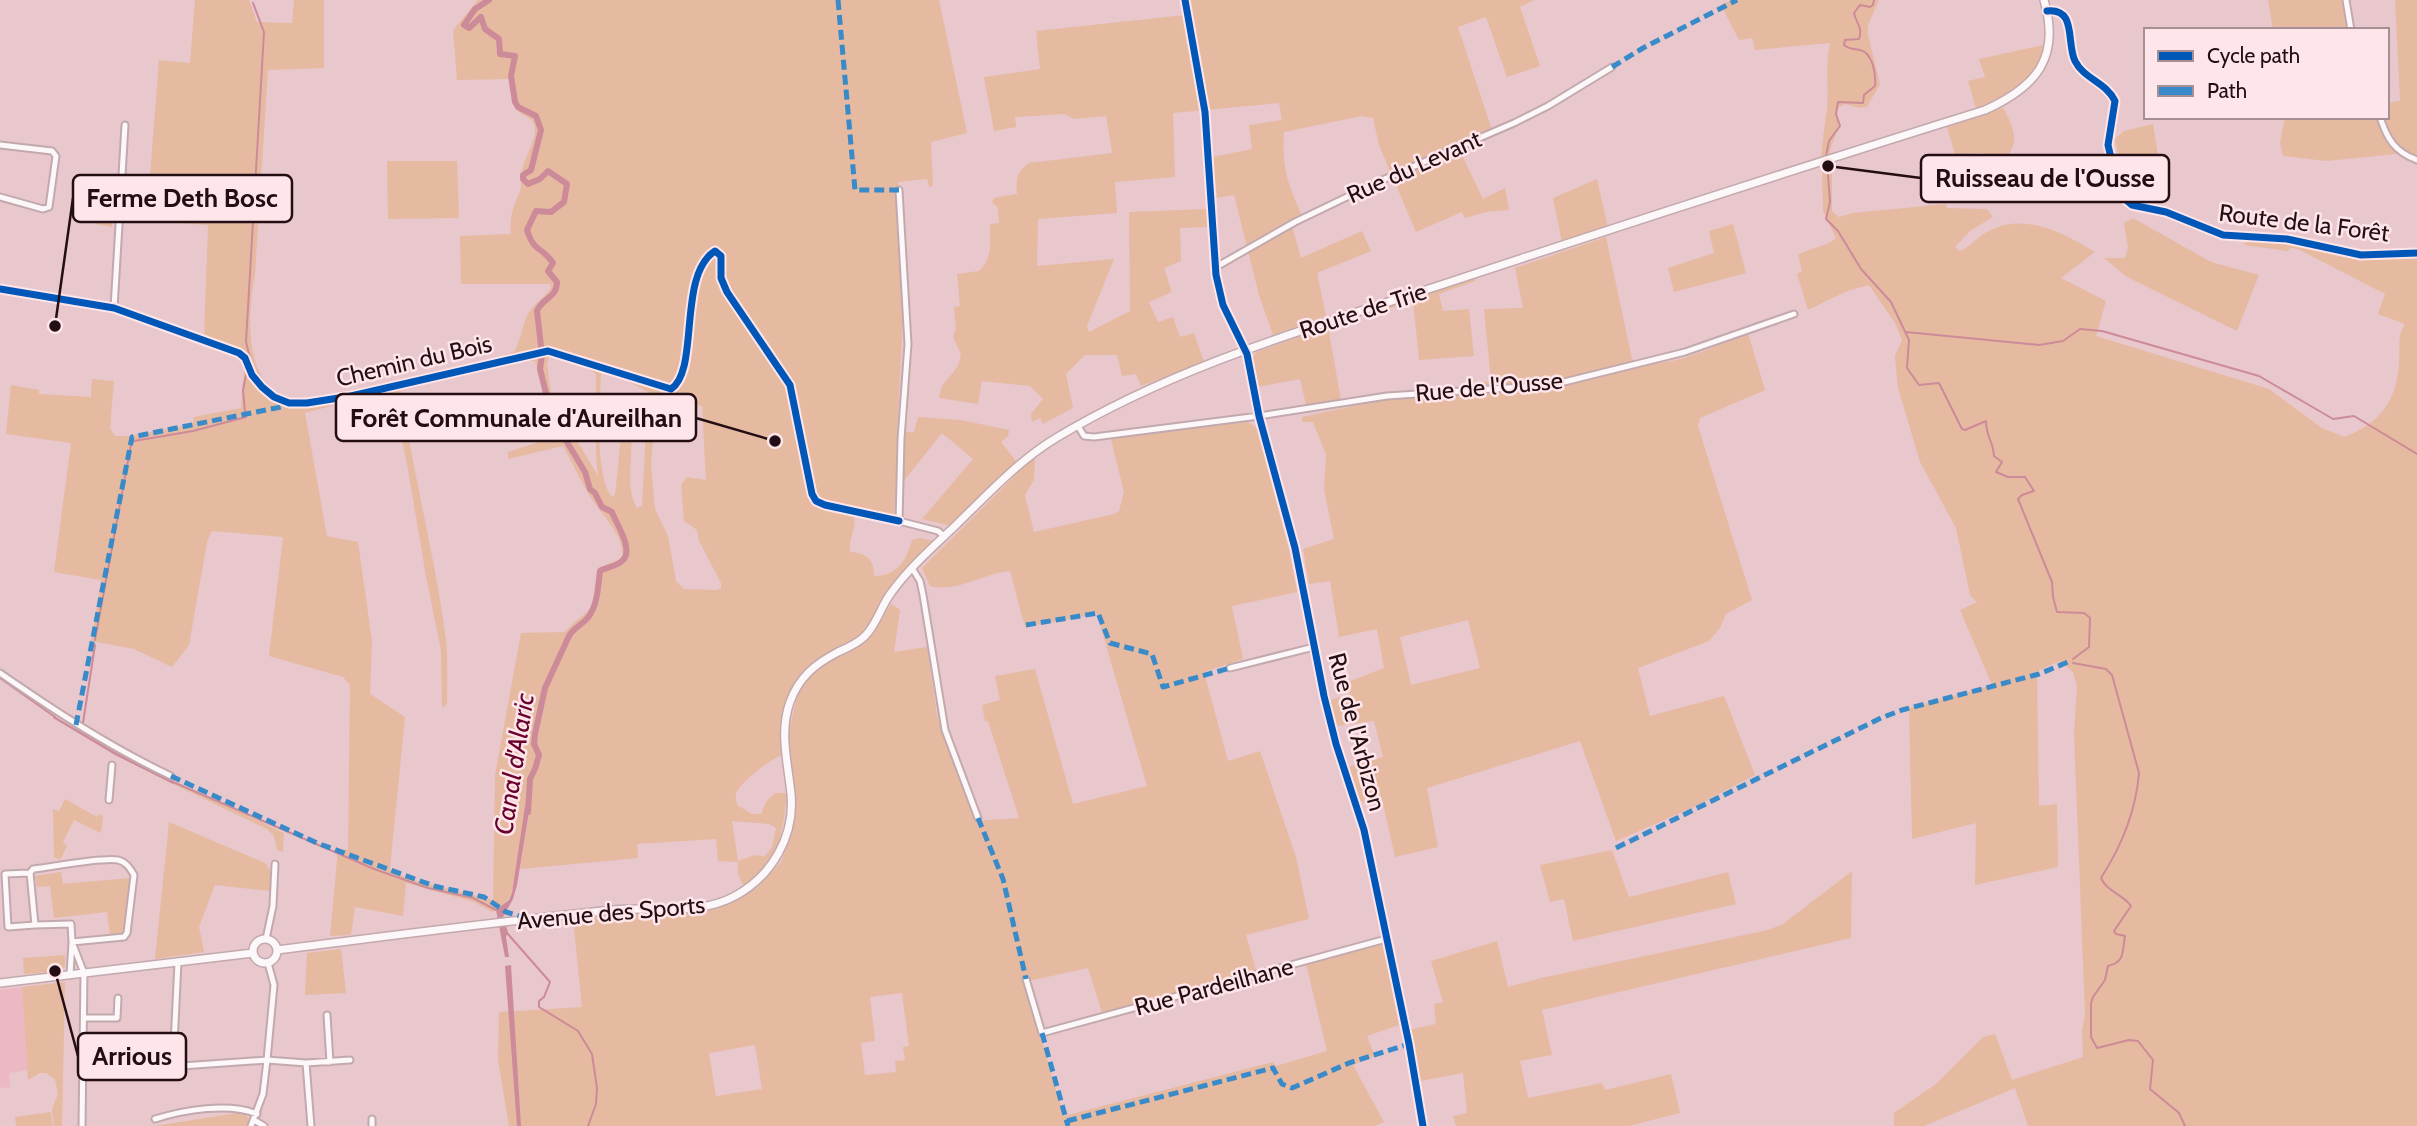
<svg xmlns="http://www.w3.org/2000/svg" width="2417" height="1126" font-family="Cabin,sans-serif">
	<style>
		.built { fill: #ecb8c3 }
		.green { fill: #e6baa0; fill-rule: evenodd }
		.water { fill: #cd8a99 }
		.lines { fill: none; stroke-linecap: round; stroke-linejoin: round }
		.stream { stroke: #cd8a99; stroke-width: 2 }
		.canal { stroke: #cd8a99; stroke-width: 6 }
		.minor-casing { stroke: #c2a9ad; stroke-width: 9 }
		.major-casing { stroke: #c2a9ad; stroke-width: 10 }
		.minor { stroke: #fcf7f8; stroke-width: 5 }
		.major { stroke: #fcf7f8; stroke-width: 7 }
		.quiet { stroke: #398ac8; stroke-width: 5; stroke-dasharray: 10 5; stroke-linecap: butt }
		.cycleway-casing { stroke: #fee5ea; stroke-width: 11 }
		.cycleway { stroke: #0057b8; stroke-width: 7 }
		.labels { text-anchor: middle; stroke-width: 5; stroke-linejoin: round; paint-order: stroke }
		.street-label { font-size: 24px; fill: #230e13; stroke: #fee5ea }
		.water-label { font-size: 26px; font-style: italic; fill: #68002c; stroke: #fee5ea }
		.leader { fill: none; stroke: #230e13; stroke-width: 2.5 }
		.callout-dot { fill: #230e13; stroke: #fee5ea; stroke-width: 2.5 }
		.callout { fill: #fee5ea; stroke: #230e13; stroke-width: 2.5 }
		.callout-label { font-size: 26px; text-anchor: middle; font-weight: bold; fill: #230e13 }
	</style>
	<rect width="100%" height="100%" fill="#e8c7cd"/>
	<path class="built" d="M 22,987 L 29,1070 L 9,1073 L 10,1087 L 0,1088 L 0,990 Z"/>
	<path class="green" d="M 195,0 L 249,0 L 257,22 L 292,23 L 294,0 L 324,0 L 324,68 L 268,70 L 255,274 C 249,308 244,362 271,389 C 280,399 295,396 303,407 L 332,402 L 334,405 L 305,413 L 327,536 L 358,542 L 372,641 L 370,694 L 405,717 L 390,869 L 406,878 L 493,900 L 495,775 L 521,633 L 565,632 C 572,622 585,616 590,608 C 597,597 596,581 598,568 L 618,560 L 623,555 C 621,533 605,518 593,501 C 582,484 573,464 563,446 L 508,459 L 508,452 L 558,436 L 551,421 L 535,361 L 525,361 L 509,366 L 504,355 L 514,352 C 520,342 522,327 528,314 C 534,303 544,298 551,288 L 550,284 L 461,284 L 460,236 L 511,234 C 509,218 513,206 520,192 C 522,185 520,177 522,170 C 525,155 535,144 535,129 C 534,116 524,118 517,110 C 511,103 510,88 510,79 L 457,80 L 453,30 L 478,0 L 939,0 L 967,133 L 931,142 L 933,186 L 929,187 L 927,179 L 898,182 L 904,299 L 897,432 L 914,432 L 918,417 L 961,420 L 1009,430 L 1008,436 L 1001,442 L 1016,461 L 951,526 L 922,519 L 973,459 L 942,433 L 895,492 L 894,517 L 854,517 C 857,528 848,540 850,552 C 866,553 874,559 874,576 C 897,576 907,560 912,540 L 920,538 L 935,541 L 883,601 L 858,638 L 814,662 L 802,673 L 790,691 L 784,720 L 782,755 C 772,758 738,784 736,794 C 735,798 737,801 737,805 L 752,814 L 761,814 L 766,802 L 775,793 L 787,793 C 783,830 780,866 743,885 L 738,874 L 738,862 L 718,861 L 716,839 L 637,844 L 638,858 L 520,869 L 530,807 L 525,807 L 512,893 C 508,900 500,910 492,912 L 474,902 L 406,883 L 403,916 L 355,907 L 351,935 L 330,936 L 338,849 L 348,850 L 350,685 L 343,677 L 269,656 L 283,537 L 212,531 L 207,542 L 189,645 L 172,667 L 134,649 L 91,641 L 101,580 L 54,572 L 71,443 L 6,434 L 11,385 L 39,390 L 39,394 L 91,397 L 92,379 L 114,381 L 110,428 L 115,436 L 129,436 L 189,425 L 193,423 L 194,417 L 241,408 L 244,369 L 249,364 L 245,352 L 204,338 L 208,225 L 164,222 L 164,215 L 147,214 L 159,60 L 190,63 ZM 549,356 L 587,368 L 596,374 L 596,455 L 598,476 L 579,444 L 561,421 L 551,394 L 547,364 ZM 601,372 L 624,379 L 648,392 L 642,506 L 637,508 C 625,488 633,459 631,436 L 626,433 L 621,437 L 615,495 L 612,497 C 594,475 600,401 601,372 ZM 663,392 L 702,406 L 706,480 L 687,477 L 681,485 L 684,521 L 697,530 L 699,541 L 721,583 L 721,588 L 717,590 L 684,589 L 676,581 L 668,536 L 655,509 L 651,465 L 657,394 ZM 732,821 L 769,824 L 776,828 L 772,847 L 765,856 L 755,855 L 738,861 Z
		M 1182,0 L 1534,0 L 1520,7 L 1540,66 L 1507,77 L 1486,17 L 1458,27 L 1494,136 L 1461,153 L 1483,199 L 1505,188 L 1509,210 L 1487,212 L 1465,218 L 1462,212 L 1416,232 L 1379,145 L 1373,118 L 1362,116 L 1284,132 C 1282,171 1287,180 1302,216 L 1291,222 L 1301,258 L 1362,231 L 1371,251 L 1317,273 L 1326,316 L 1273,335 L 1259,295 L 1234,195 L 1217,198 L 1213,157 L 1252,149 L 1249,125 L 1282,120 L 1279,103 L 1173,113 L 1175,177 L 1115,182 L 1117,213 L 1038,219 L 1037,266 L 1114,259 L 1087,326 L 1089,332 L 1130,311 L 1129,212 L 1207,209 L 1208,227 L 1180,228 L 1181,261 L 1164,268 L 1172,292 L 1149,302 L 1158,322 L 1173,317 L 1180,337 L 1194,333 L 1204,362 L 1141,386 L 1136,374 L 1122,376 L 1117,355 L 1085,355 L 1066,374 L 1073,408 L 1043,424 L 1040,418 L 1032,422 L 1031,414 L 1043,399 L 1030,386 L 982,381 L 978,404 L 939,398 L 942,386 L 958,366 L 961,354 L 953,337 L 956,329 L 954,307 L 960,306 L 957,274 L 979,271 C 993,258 990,241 990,224 L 999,223 L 998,208 L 992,202 L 994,198 L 1017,194 C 1016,179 1016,172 1029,163 L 1112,153 L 1106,116 L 1074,119 L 1065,114 L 1015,117 L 1016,127 L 994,131 L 984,77 L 1040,69 L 1036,31 L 1185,15 Z
		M 1731,0 L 1879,0 L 1868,25 L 1868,35 L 1880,84 L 1867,107 L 1860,108 L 1845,104 L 1838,108 L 1836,113 C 1843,129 1831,140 1829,156 L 1821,158 C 1822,141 1825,125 1827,109 C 1829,86 1825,65 1830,43 L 1755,50 L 1752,38 L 1739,40 L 1721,5 Z
		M 2268,0 L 2342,0 L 2347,30 L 2273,30 Z
		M 2395,0 L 2417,0 L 2417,162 L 2396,154 L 2326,161 L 2283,156 L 2280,143 L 2285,117 L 2387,117 L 2387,103 L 2400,101 Z
		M 2043,45 C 2041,80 2005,98 1976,108 L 1968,81 L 1985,77 L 1979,59 Z
		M 2003,108 C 2027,149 2007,150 1989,186 L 1983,153 L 1955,154 L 1947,127 Z
		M 2153,124 L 2161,173 L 2139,164 L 2121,168 L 2115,139 L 2124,131 Z
		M 387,161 L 457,161 L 459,218 L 388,219 Z
		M 1832,164 L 1832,211 L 1839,217 L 1853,213 L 1946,204 L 1947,208 L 1987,209 L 1993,217 L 1970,231 L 1955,247 L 1960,251 C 1970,247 1977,237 1987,232 C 2023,211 2063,233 2095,252 L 2061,278 L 2106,301 L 2096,336 L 2269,389 L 2322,428 L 2345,437 C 2381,422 2397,401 2399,361 C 2400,345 2397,337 2405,324 L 2378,314 L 2385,294 L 2298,249 L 2290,248 L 2288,251 L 2244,245 L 2245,243 L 2253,241 L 2298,245 L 2376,260 L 2417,256 L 2417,1126 L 2028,1126 L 2015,1088 L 1924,1126 L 1894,1126 L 1894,1113 L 1936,1084 L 1983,1037 L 1995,1034 L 2012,1080 L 2083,1057 L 2082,1030 L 2085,1015 L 2074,733 L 2077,686 L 2073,672 L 2060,661 L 2037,671 L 2039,806 L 2057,804 L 2058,867 L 1975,885 L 1976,823 L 1912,839 L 1909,708 L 1992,685 L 1960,610 L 1977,602 L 1970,595 L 1956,528 L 1920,462 L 1898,388 L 1895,356 L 1902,340 L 1895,323 L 1869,285 L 1847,291 L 1808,310 L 1797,274 L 1802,271 L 1798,255 C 1810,247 1825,248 1836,238 L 1823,211 L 1822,167 Z
		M 1597,179 L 1608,228 L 1562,242 L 1553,198 Z
		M 98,201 L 114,202 L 112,227 L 95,224 Z
		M 2133,218 L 2211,262 L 2259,275 L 2237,331 L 2127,277 L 2104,258 L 2125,258 L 2128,247 L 2124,223 Z
		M 1733,224 L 1746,273 L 1674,292 L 1668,268 L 1714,253 L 1709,231 Z
		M 1606,237 L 1632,359 C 1663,374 1717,345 1748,333 L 1765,390 L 1700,418 L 1698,426 L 1752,600 L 1726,614 L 1720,628 L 1709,641 L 1638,668 L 1650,716 L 1724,696 L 1755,775 L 1696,806 L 1616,841 L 1580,741 L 1427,788 L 1438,847 L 1395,857 L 1382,799 L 1361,802 L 1348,767 L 1383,757 L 1374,721 L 1336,726 L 1330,700 L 1350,695 L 1348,682 L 1384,668 L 1377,629 L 1339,637 L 1330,581 L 1309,584 L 1303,549 L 1334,539 L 1324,489 L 1326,455 L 1313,422 L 1302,422 L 1302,417 L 1395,397 L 1394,392 L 1422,390 L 1423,396 L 1479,393 L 1477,383 L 1491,381 L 1484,309 L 1523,308 L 1515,268 ZM 1468,620 L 1480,668 L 1411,685 L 1400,637 Z
		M 1475,277 L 1475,281 L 1439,294 L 1443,311 L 1469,309 L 1474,356 L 1419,360 L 1413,301 L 1383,311 L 1383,308 Z
		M 1328,327 L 1341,400 L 1306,405 L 1300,379 L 1257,387 L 1253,358 L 1256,352 Z
		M 396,390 L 401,391 C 413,474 435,556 446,640 C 448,661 447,683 447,704 L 442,708 L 441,650 L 426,576 L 407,464 L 395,408 L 391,399 L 382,397 L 381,393 Z
		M 1248,422 L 1257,428 L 1289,550 L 1297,592 L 1232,606 L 1243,659 L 1204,672 L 1228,761 L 1260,751 L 1296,857 L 1309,919 L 1246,935 L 1257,973 L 1104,1019 L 1088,968 L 1024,982 L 1064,1116 L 1273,1062 L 1276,1066 L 1327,1051 L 1305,960 L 1382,939 L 1399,1025 L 1367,1036 L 1375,1056 L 1353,1065 L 1384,1122 L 1375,1126 L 509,1126 L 498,1060 L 499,1012 L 582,1007 L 573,919 L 705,910 L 729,904 L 757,888 L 781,862 L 790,837 L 789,730 L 799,689 L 808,676 L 822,665 L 862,644 L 870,636 L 891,604 L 900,610 L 894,652 L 927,647 L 937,715 L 976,821 L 1019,818 L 988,721 L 985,721 L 982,705 L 1000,700 L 995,676 L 1035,669 L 1073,804 L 1147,786 L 1097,614 L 1025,627 L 1010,571 C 984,573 957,593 930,586 L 922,568 L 1033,458 L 1035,460 L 1034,480 L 1025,495 L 1034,532 L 1114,514 L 1119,511 L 1124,492 L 1111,439 L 1121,435 ZM 902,993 L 909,1046 L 903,1047 L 905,1060 L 895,1061 L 896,1072 L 865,1075 L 861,1043 L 875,1041 L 870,997 ZM 755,1045 L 762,1089 L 716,1096 L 709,1053 Z
		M 174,781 L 284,833 L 283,852 L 277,850 L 274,836 L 267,829 L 173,784 Z
		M 65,799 L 97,817 L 99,814 L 103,816 L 101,833 L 74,820 L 63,842 L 67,846 L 60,860 L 54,857 L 53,809 L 59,811 Z
		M 169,822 L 265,863 C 272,870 272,880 271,891 L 215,885 L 199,927 L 204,952 L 155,959 Z
		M 1612,850 L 1629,897 L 1728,872 L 1736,904 L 1573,941 L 1564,899 L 1550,902 L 1540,865 Z
		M 1852,871 L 1851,938 L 1542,1010 L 1552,1055 L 1520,1061 L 1528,1098 L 1602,1083 L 1605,1090 L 1671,1074 L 1680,1113 L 1629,1126 L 1456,1126 L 1453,1116 L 1467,1113 L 1463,1073 L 1420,1081 L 1409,1030 L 1436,1024 L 1434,1004 L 1443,1002 L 1431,961 L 1497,941 L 1508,987 L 1541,978 L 1768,930 L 1783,924 Z
		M 61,872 L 63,884 L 130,878 L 123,934 L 110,936 L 107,912 L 54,918 L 50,886 L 37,887 L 35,876 Z
		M 341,949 L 346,993 L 305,995 L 307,953 Z
		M 65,955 L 65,966 L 62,971 L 24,974 L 23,958 Z
		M 65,982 L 62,1126 L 54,1126 L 52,1109 L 58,1094 L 55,1079 L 46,1073 L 40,1073 L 28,1080 L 22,987 Z
		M 51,1112 L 53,1126 L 16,1126 L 15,1117 Z
		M 243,1112 L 249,1119 L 246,1126 L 155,1126 Z"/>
	<path class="water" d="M 54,716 L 117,753 L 174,781 L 173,784 L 115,755 L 53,718 Z
		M 525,806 L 530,806 L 517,885 L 513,899 L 503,917 L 508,932 L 506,937 L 509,957 L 505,957 L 496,910 L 509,900 L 512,893 Z
		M 511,965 L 521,1126 L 517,1126 L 505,966 Z"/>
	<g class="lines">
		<path class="stream" d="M 1826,156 L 1829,141 L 1840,126 L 1836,114 L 1838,102 L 1863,103 L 1864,95 L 1875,86 C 1876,74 1873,53 1860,50 C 1853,48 1850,50 1844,45 L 1845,40 L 1859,39 C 1863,27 1856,23 1854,13 L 1860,5 L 1870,7 L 1873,5 L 1874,0
			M 1827,162 L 1830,202 L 1826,219 L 1838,231 L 1861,269 L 1891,302 L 1909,340 L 1907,368 L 1919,385 L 1939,383 L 1962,429 L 1965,430 L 1986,421 C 1986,437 1993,440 1994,456 L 2002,462 L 1996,472 L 2008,477 L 2025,477 L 2034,491 L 2022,495 L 2018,499 L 2052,582 L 2053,597 L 2057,612 L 2084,613 L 2090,618 L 2089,647 L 2073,659
			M 1906,332 L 2039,345 L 2063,341 L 2080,329 L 2102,331 L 2259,376 L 2333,419 L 2354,416 L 2417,454
			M 253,370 L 246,342 L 264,32 L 253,3
			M 245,412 L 243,390 L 246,375
			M 95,640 L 131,444 L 134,441 L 193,431 L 246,417
			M 2073,663 L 2106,669 L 2112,675 L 2139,773 C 2136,810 2121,847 2101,878 C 2107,892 2123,894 2131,906 L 2114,931 L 2116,934 L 2125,936 C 2122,953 2125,962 2108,966 L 2105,980 L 2093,997 L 2091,1003 L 2091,1037 L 2097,1048 L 2129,1040 L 2138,1041 L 2153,1060 L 2150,1089 L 2179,1113 L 2185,1126
			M 0,678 L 55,717
			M 83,723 L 95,645
			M 173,782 L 374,869 L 428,888 L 473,898 L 496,910
			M 507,933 L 550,982 L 544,997 L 539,1001 L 539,1007 L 578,1031 L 592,1054 L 597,1088 L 596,1104 L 588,1126"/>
		<path class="canal" d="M 489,0 L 475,9 L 464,25 L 469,28 L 481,17 L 485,29 L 499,39 L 500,54 L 515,56 L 511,76 L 515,102 L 518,107 L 536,116 L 541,130 L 531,170 L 523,175 L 523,179 L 528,184 L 540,179 L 548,171 L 567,184 L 564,202 L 551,212 L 536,211 L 527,230 C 534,253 543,247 553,263 L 548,271 L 557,282 C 557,298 542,298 537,311 L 542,355 L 540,369 L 552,417 L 585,472 L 590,489 L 595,493 L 602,507 L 612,512 C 616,524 635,550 622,561 C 616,567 606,567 600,571 C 598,585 598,604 589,616 C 584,624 574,627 569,636 L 545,688 L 535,734 L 534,744 L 539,755 L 535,769 L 530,779 L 528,812"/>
		<defs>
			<path id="minor" d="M 1185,0 L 1205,112 L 1216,275 L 1223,305 L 1247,354 L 1259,416 L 1295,548 L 1324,696 L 1336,744 L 1364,830 L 1409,1044 L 1423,1126
				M 2346,0 L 2351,30
				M 2047,11 C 2077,8 2066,42 2075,61 C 2084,79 2106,82 2115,101 L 2108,145 L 2118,188 L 2125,199 L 2132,205 L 2166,212 L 2223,235 L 2287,239 L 2361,255 L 2417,253
				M 2380,117 C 2387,139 2395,152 2417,160
				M 0,145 L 52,151 L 56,156 L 49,207 L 43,209 L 0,197
				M 899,190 L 908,344 L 901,439 L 899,521 L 938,531 L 944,536
				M 1216,267 L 1295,222 L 1380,181 L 1514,123 L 1548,106 L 1612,67
				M 0,289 L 114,308 L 239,353 L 245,358 L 252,375 L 262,387 L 274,397 L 289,403 L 307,403 L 351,396 L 548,351 L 671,389 C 700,370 677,275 715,251 L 721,256 L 721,278 L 727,292 L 790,385 L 812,494 L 816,501 L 825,505 L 899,521
				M 114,308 L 125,125
				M 1078,426 L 1084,436 L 1094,437 L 1259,416 L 1387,396 L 1552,385 L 1685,352 L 1794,314
				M 912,568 L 920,581 L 923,595 L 945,730 L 978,818
				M 1230,668 L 1314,647
				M 0,673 C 55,711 110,747 171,776
				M 109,800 L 112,765
				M 30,873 L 5,874 L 8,927 L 35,925
				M 266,939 L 273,906 L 275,864
				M 72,942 L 124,937 L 127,933 L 134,875 C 130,868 126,862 118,860 C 102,857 52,867 33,869 L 30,873 L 35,925 L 71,924 L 72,942 L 84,973 L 82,1126
				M 70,975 L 72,942
				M 1026,979 L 1042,1033 L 1386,939
				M 327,1015 L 330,1062
				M 84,1018 L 117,1018 L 118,998
				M 306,1063 L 311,1126
				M 173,1066 L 178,962
				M 82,1073 L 267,1060 L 306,1063 L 350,1060
				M 155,1119 C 184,1110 229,1102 257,1114
				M 372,1119 L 372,1126
				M 254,1120 L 264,1126
				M 251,1126 L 263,1094 L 267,1060 L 274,985 L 268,963"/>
			<path id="major" d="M253 951a12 12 0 1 1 24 0a12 12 0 1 1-24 0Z
				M 277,950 C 389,936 501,921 614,910 C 654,906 699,916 735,896 C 772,876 795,836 791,794 C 788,763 779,732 790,702 C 799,677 815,664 838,652 C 847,648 857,644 865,636 C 877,624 881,606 891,593 C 909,568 933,547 955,526 C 987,495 1018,461 1056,438 C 1177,365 1313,327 1447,283 C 1626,224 1805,166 1985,110 C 2036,87 2061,58 2044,0
				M 0,983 L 253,953"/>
		</defs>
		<use href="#minor" class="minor-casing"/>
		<use href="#major" class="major-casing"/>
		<use href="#minor" class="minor"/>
		<use href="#major" class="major"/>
		<path class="quiet" d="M 838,0 L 855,190 L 899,190
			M 1612,67 L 1643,48 L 1737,0
			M 1026,625 L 1098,613 L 1110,643 L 1152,654 L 1163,687 L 1230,668
			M 76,725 L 132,437 L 281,407 L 289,403
			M 171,776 L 317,843 L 434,886 L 484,897 L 506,912 L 530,919
			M 978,818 L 1003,879 L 1026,979
			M 1616,848 L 1881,718 L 1902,710 L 2039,674 L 2068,662
			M 1042,1033 L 1068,1126
			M 1067,1121 L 1273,1068 L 1282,1084 L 1292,1088 L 1349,1063 L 1409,1044"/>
		<defs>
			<path id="cycleway" d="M 1185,0 L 1205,112 L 1216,275 L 1223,305 L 1247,354 L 1259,416 L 1295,548 L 1324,696 L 1336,744 L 1364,830 L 1409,1044 L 1423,1126
				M 2047,11 C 2077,8 2066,42 2075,61 C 2084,79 2106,82 2115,101 L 2108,145 L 2118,188 L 2125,199 L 2132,205 L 2166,212 L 2223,235 L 2287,239 L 2361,255 L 2417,253
				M 0,289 L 114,308 L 239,353 L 245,358 L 252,375 L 262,387 L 274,397 L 289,403 L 307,403 L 351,396 L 548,351 L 671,389 C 700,370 677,275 715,251 L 721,256 L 721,278 L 727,292 L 790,385 L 812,494 L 816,501 L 825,505 L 899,521"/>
		</defs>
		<use href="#cycleway" class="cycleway-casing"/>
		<use href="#cycleway" class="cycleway"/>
	</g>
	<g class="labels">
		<g class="street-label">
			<text transform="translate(1414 167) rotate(-24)" y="8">Rue du Levant</text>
			<text transform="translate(2304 223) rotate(7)" y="8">Route de la Forêt</text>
			<text transform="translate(1363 311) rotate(-18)" y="8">Route de Trie</text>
			<text transform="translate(414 361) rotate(-13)" y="8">Chemin du Bois</text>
			<text transform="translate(1489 387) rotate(-5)" y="8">Rue de l'Ousse</text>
			<text transform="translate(1357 732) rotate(75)" y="8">Rue de l'Arbizon</text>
			<text transform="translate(611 913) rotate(-5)" y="8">Avenue des Sports</text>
			<text transform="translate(1214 987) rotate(-15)" y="8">Rue Pardeilhane</text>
		</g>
		<g class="water-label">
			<text transform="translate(514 764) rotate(-81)" y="9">Canal d'Alaric</text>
		</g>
	</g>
	<path class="leader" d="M1828 166L1921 178M55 326L73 198M775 441L696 418M55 971L78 1056"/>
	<g class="callout-dot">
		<circle cx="1828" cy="166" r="7"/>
		<circle cx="55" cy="326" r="7"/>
		<circle cx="775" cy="441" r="7"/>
		<circle cx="55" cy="971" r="7"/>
	</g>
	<g class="callout">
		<rect x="1921" y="155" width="248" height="47" rx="7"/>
		<rect x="73" y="175" width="219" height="47" rx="7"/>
		<rect x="336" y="394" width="360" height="47" rx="7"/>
		<rect x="78" y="1033" width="108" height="47" rx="7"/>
	</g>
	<g class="callout-label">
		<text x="2045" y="187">Ruisseau de l'Ousse</text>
		<text x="182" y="207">Ferme Deth Bosc</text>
		<text x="516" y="427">Forêt Communale d'Aureilhan</text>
		<text x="132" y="1065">Arrious</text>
	</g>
	<rect x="2144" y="28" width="245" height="91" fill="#fee5ea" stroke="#a68f94" stroke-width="2"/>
	<rect x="2158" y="51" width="35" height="10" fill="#0057b8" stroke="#a68f94" stroke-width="2"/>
	<text x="2207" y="63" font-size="21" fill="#230e13">Cycle path</text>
	<rect x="2158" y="86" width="35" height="10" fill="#398ac8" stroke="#a68f94" stroke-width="2"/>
	<text x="2207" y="98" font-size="21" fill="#230e13">Path</text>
</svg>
